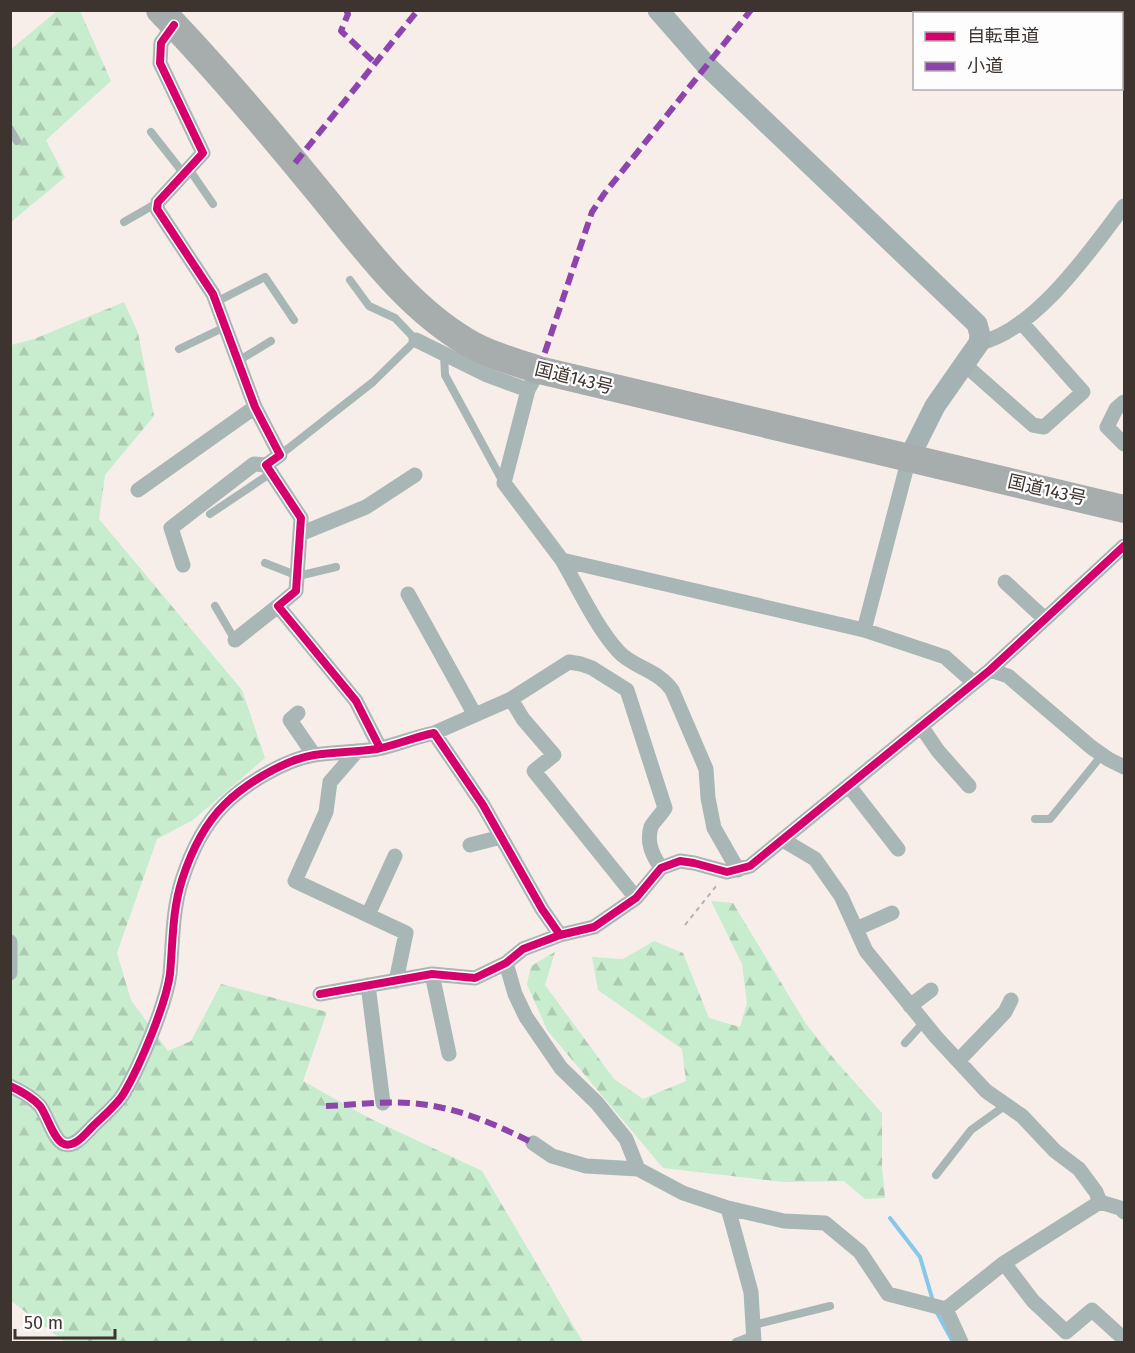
<svg xmlns="http://www.w3.org/2000/svg" width="1135" height="1353" font-family="'Fira Sans','Noto Sans JP',sans-serif">
	<style>
		.forest { fill: url(#forest-firs) }
		.lines { fill: none; stroke-linecap: round; stroke-linejoin: round }
		.stream { stroke: #85c8e9; stroke-width: 4 }
		.path { stroke: #acb5b4; stroke-width: 2; stroke-dasharray: 4.5 4.5; stroke-linecap: butt }
		.lane { stroke: #a8b7b5; stroke-width: 8 }
		.street { stroke: #a8b7b5; stroke-width: 15 }
		.secondary { stroke: #a5b2b3; stroke-width: 21 }
		.highway { stroke: #a6adac; stroke-width: 28 }
		.quiet { stroke: #8e44ad; stroke-width: 6; stroke-dasharray: 12 6; stroke-linecap: butt }
		.cycleway-casing { stroke: #fdfdfd; stroke-width: 11 }
		.cycleway { stroke: #d6006c; stroke-width: 8 }
		.labels { text-anchor: middle; stroke-width: 4.5; stroke-linejoin: round; paint-order: stroke }
		.street-label { font-size: 18px; fill: #3d332f; stroke: #fdfdfd }
	</style>
	<defs>
		<pattern id="forest-firs" width="22" height="20" patternUnits="userSpaceOnUse" patternTransform="scale(1.5)"><rect width="22" height="20" fill="#c7ecce"/><path d="M5 1l3.5 6h-7zM16 11l3.5 6h-7z" fill="#accbb1"/></pattern>
	</defs>
	<rect width="100%" height="100%" fill="#f7eeea"/>
	<path class="forest" d="M 57,11 L 80,11 L 111,81 L 46,140 L 65,177 L 11,222 L 10,50 Z
		M 124,302 L 138,333 L 154,416 L 105,475 L 99,519 L 242,690 L 265,758 L 193,820 L 157,839 L 117,953 L 131,1000 L 168,1051 L 191,1041 L 221,984 L 327,1012 L 303,1081 L 369,1118 L 482,1171 L 583,1342 L 65,1342 L 11,1301 L 11,345 L 34,339 Z
		M 711,901 L 733,903 L 806,1024 L 834,1059 L 882,1113 L 882,1167 L 885,1198 L 865,1199 L 844,1181 L 784,1182 L 663,1168 L 547,1030 L 527,984 L 531,966 L 555,952 L 545,985 L 614,1079 L 643,1099 L 686,1081 L 682,1049 L 598,990 L 592,957 L 623,959 L 654,941 L 683,953 L 709,1018 L 740,1027 L 747,1003 L 742,964 Z"/>
	<g class="lines">
		<path class="stream" d="M 890,1218 L 920,1257 L 933,1301
			M 936,1311 L 953,1342"/>
		<path class="path" d="M 685,925 L 717,885"/>
		<path class="lane" d="M 10,129 L 17,141
			M 151,132 L 184,174
			M 189,169 L 213,204
			M 124,222 L 157,203
			M 216,302 L 265,277 L 294,320
			M 179,349 L 225,327
			M 444,354 L 445,375 L 503,482
			M 238,361 L 271,341
			M 280,455 L 373,382 L 416,340 L 395,318 L 369,306 L 350,280
			M 210,514 L 271,473
			M 265,563 L 298,576 L 336,567
			M 215,606 L 235,640
			M 1035,819 L 1050,819 L 1102,755
			M 905,1043 L 924,1022
			M 936,1175 L 971,1130 L 1006,1105
			M 753,1325 L 830,1306
			M 736,1342 L 754,1335"/>
		<path class="street" d="M 924,10 L 926,14
			M 1071,10 L 1074,14
			M 981,14 L 985,10
			M 174,25 L 161,43 L 160,63 L 203,153 L 158,202 L 157,209 L 213,294 L 255,407 L 280,455 L 266,465 L 301,518 L 296,591 L 278,606 L 356,701 L 380,748
			M 1122,64 L 1124,67
			M 416,340 L 487,375 L 528,390
			M 979,343 C 1035,331 1091,250 1124,206
			M 964,364 L 1033,425 L 1044,427 L 1083,392 L 1021,322
			M 539,370 L 528,390 L 504,483 L 562,560 L 864,630 L 945,657 L 973,682
			M 1124,402 L 1116,409 L 1107,427 L 1124,444
			M 138,490 L 255,407
			M 300,534 L 366,507 L 415,475
			M 562,560 C 579,589 596,627 619,652 C 634,668 657,669 672,690 L 706,769 L 708,798 L 714,828 L 738,870
			M 183,565 L 171,528 L 254,464 L 266,465
			M 1005,582 L 1045,619
			M 408,594 L 475,715
			M 864,630 L 909,458
			M 235,640 L 278,606
			M 990,670 L 1008,676 L 1091,747 L 1108,759 L 1124,767
			M 511,699 L 523,719 L 554,755 L 534,771 L 636,898
			M 298,713 L 290,720 L 314,755
			M 921,726 L 938,751 L 969,786
			M 434,733 L 511,699 L 569,662 L 581,664 L 592,668 L 627,690 L 665,808 C 661,815 653,822 651,827 C 646,843 653,856 661,868
			M 357,751 L 330,782 L 326,812 L 295,881 L 406,933 L 396,981
			M 849,786 L 898,849
			M 783,840 L 815,859 L 841,896 L 866,951 L 936,1037 L 986,1091 L 1022,1116 L 1055,1151 L 1079,1169 L 1096,1192 L 1100,1202
			M 470,845 L 501,837
			M 368,915 L 395,856
			M 856,929 L 892,913
			M 10,942 L 10,973
			M 506,963 L 515,994 L 526,1017 L 561,1068 L 597,1103 L 626,1139 L 638,1169
			M 432,974 L 449,1054
			M 368,985 L 383,1103
			M 320,994 L 432,974 L 475,978 L 506,963 L 523,949 L 560,935 L 594,927 L 636,898 L 661,868 L 680,861 L 694,863 L 727,872 L 750,866 L 990,670 L 1124,546
			M 910,1006 L 931,990
			M 959,1060 L 1005,1012 L 1011,1000
			M 10,1086 C 21,1091 32,1097 40,1106 C 47,1115 54,1141 64,1144 C 75,1148 86,1133 93,1126 C 103,1116 117,1105 124,1093 C 140,1066 166,1004 170,974 C 173,942 172,911 182,880 C 191,852 203,826 224,805 C 245,784 284,760 314,755 C 335,752 356,752 377,749 C 396,745 415,737 434,733 L 483,805 L 542,909 L 560,935
			M 533,1143 L 552,1156 L 586,1166 L 638,1169 L 683,1193 L 728,1208 L 784,1221 L 825,1223 L 860,1252 L 888,1294 L 946,1309
			M 728,1208 L 751,1292 L 754,1342
			M 1004,1263 L 1033,1301 L 1066,1332 L 1092,1310 L 1124,1339
			M 946,1309 L 1004,1263 L 1100,1202 L 1120,1208 L 1124,1212
			M 946,1309 L 961,1342"/>
		<path class="secondary" d="M 658,10 L 707,66 L 977,324 L 980,335 L 979,343 L 935,406 L 909,458"/>
		<path class="highway" d="M 160,10 C 214,66 265,126 314,186 C 360,241 404,305 467,342 C 489,355 515,362 539,370 L 1124,509"/>
		<path class="quiet" d="M 346,10 L 348,14 L 341,31 L 375,63
			M 295,163 L 418,10
			M 539,370 L 592,212 L 604,194 L 751,10
			M 326,1106 C 354,1105 382,1101 410,1103 C 454,1106 493,1123 533,1143"/>
		<defs>
			<path id="cycleway" d="M 174,25 L 161,43 L 160,63 L 203,153 L 158,202 L 157,209 L 213,294 L 255,407 L 280,455 L 266,465 L 301,518 L 296,591 L 278,606 L 356,701 L 380,748
				M 320,994 L 432,974 L 475,978 L 506,963 L 523,949 L 560,935 L 594,927 L 636,898 L 661,868 L 680,861 L 694,863 L 727,872 L 750,866 L 990,670 L 1124,546
				M 10,1086 C 21,1091 32,1097 40,1106 C 47,1115 54,1141 64,1144 C 75,1148 86,1133 93,1126 C 103,1116 117,1105 124,1093 C 140,1066 166,1004 170,974 C 173,942 172,911 182,880 C 191,852 203,826 224,805 C 245,784 284,760 314,755 C 335,752 356,752 377,749 C 396,745 415,737 434,733 L 483,805 L 542,909 L 560,935"/>
		</defs>
		<use href="#cycleway" class="cycleway-casing"/>
		<use href="#cycleway" class="cycleway"/>
	</g>
	<g class="labels">
		<g class="street-label">
			<text transform="translate(574 378) rotate(14)" y="6">国道143号</text>
			<text transform="translate(1047 490) rotate(13)" y="6">国道143号</text>
		</g>
	</g>
	<rect width="1135" height="1353" fill="none" stroke="#3d332f" stroke-width="24"/>
	<rect x="913" y="12" width="210" height="78" fill="#fdfdfd" stroke="#b0acab" stroke-width="1.5"/>
	<rect x="925" y="32" width="30" height="9" fill="#d6006c" stroke="#b0acab" stroke-width="1.5"/>
	<text x="967" y="42" font-size="18" fill="#3d332f">自転車道</text>
	<rect x="925" y="62" width="30" height="9" fill="#8e44ad" stroke="#b0acab" stroke-width="1.5"/>
	<text x="967" y="72" font-size="18" fill="#3d332f">小道</text>
	<path d="M15 1329v9h100v-9" fill="none" stroke="#3d332f" stroke-width="3"/>
	<text x="24" y="1329" font-size="18" fill="#3d332f" stroke="#fdfdfd" stroke-width="4.5" paint-order="stroke">50 m</text>
</svg>
